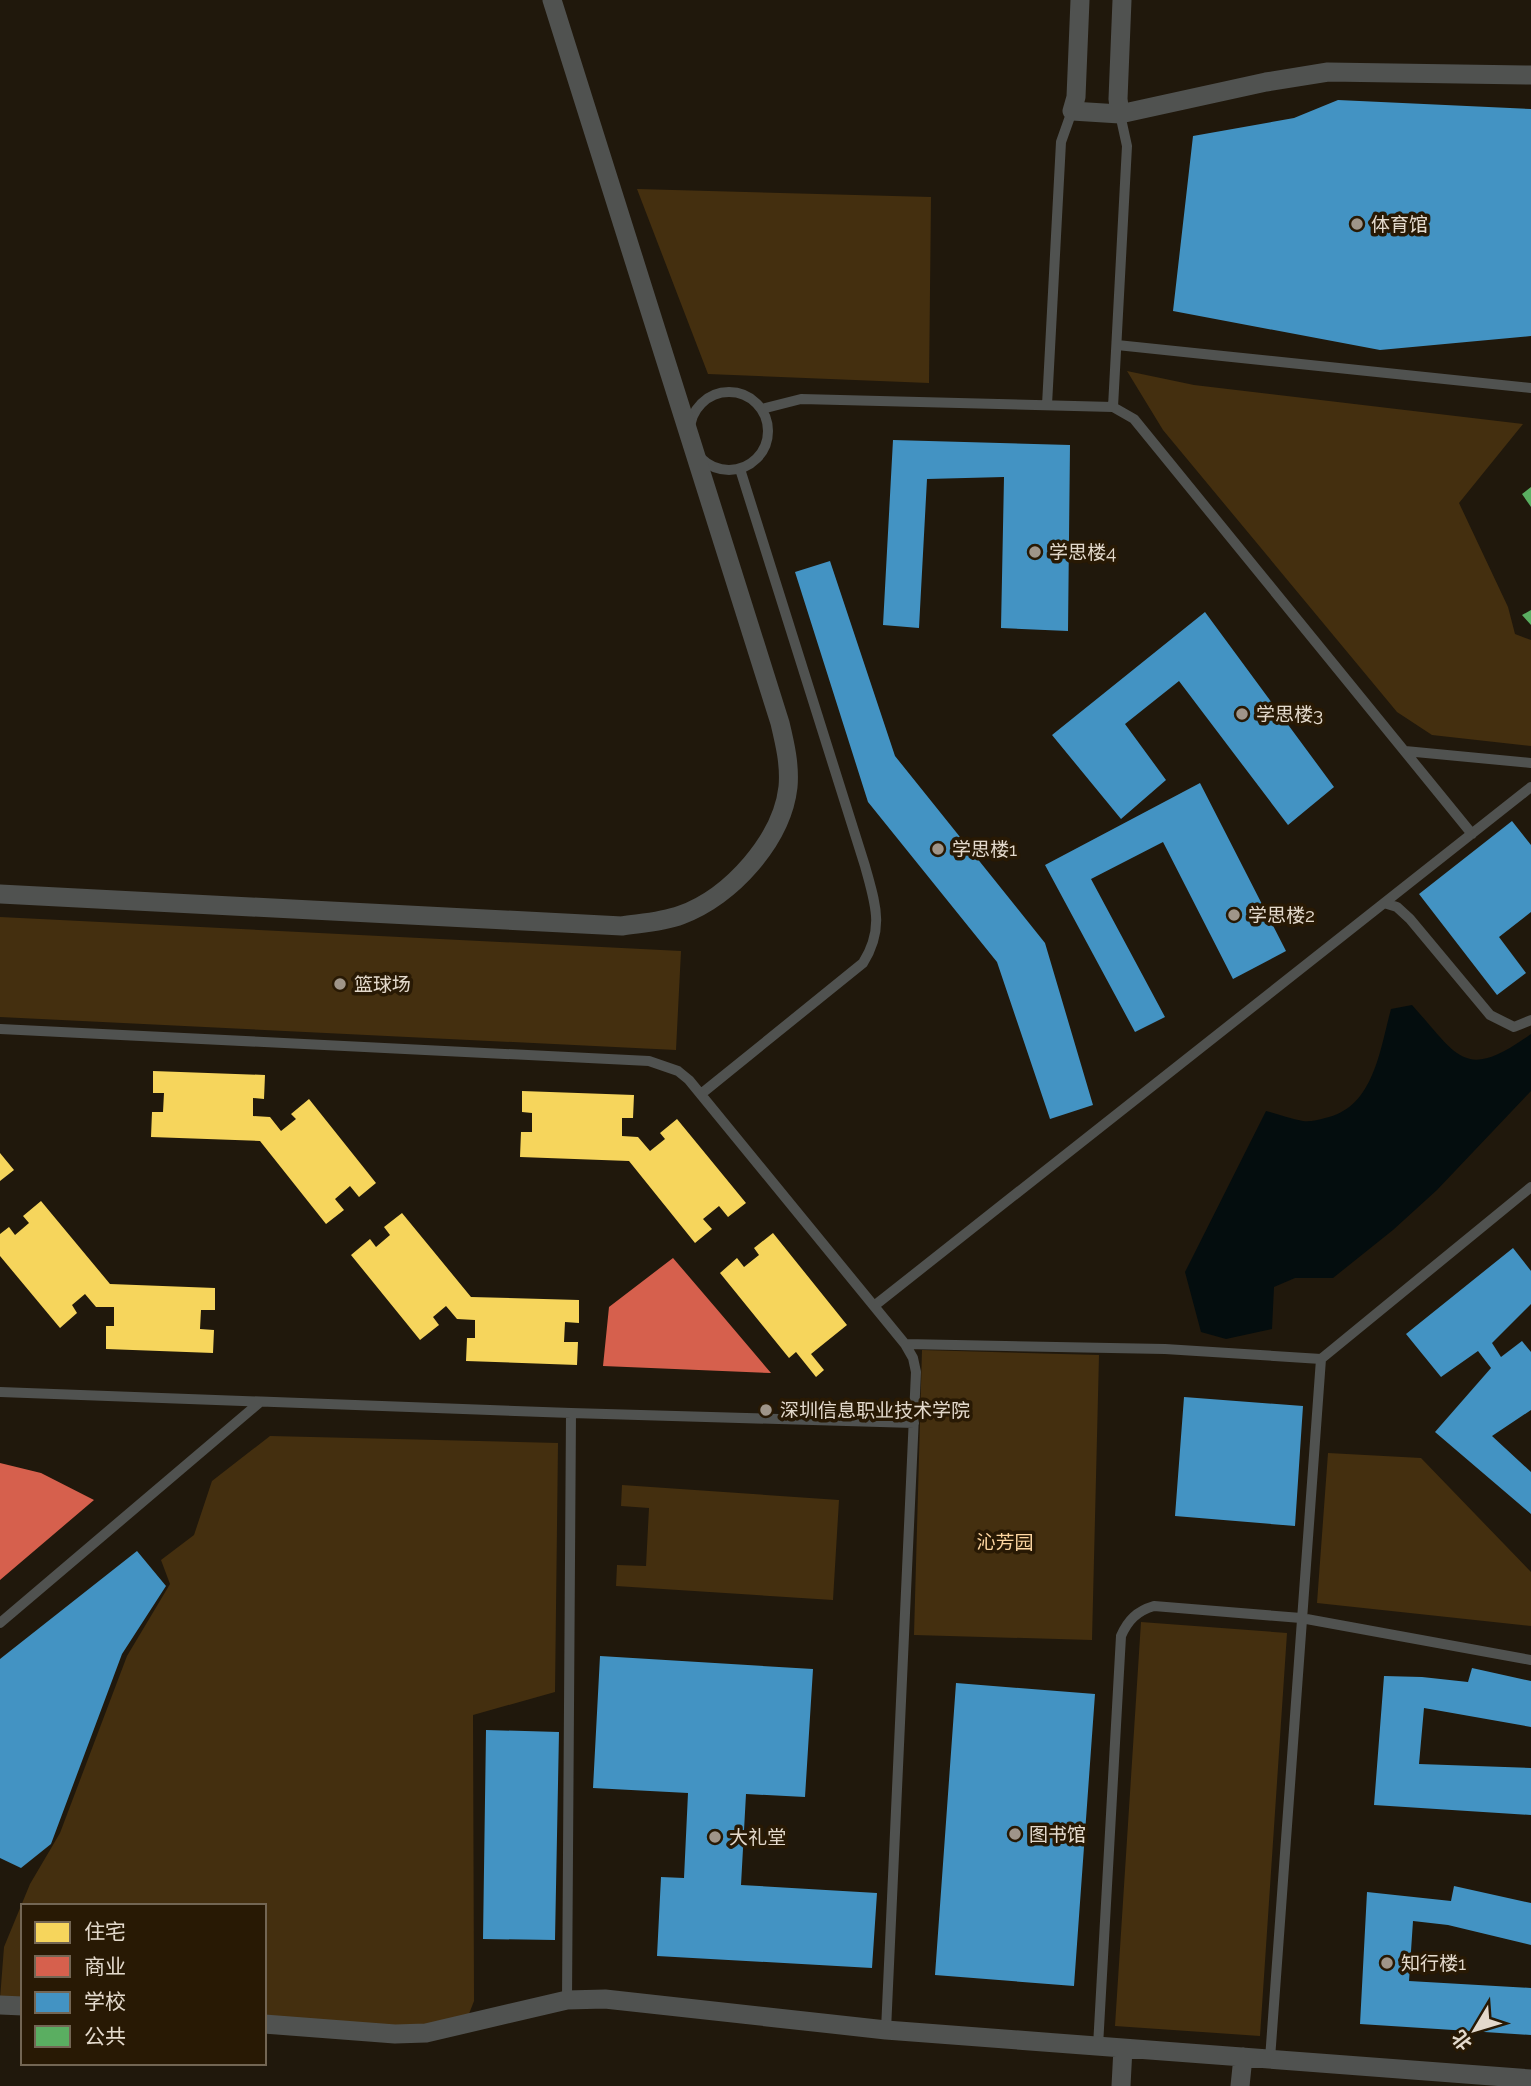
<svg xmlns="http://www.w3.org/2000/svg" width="1531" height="2086" font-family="Raleway,'Noto Sans SC',sans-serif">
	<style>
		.green { fill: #442f0f }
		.water { fill: #040d0e }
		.homes { fill: #f6d55c }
		.shops { fill: #d6604d }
		.schools { fill: #4393c3 }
		.public { fill: #5aae61 }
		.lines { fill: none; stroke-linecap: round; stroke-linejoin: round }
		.lane { stroke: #505250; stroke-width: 10 }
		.street { stroke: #505250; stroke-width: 19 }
		.poi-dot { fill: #9f9589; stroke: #281904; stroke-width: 2.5 }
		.labels { text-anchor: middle; stroke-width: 7; stroke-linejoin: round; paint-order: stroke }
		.poi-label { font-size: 19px; fill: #e3d9cc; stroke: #281904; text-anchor: start }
		.park-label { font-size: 19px; fill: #fed7a2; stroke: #281904 }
	</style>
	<rect width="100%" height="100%" fill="#20180c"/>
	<path class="green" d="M 637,189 L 931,197 L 929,383 L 708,374 Z
		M 1127,371 L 1194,385 L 1523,424 L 1459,503 L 1508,607 L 1515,634 L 1531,640 L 1531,746 L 1432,735 L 1397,712 L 1163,430 Z
		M 0,917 L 681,951 L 676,1050 L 0,1017 Z
		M 922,1350 L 1099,1355 L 1092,1640 L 914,1635 Z
		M 270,1436 L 558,1443 L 555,1692 L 473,1715 L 474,2001 L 467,2019 L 411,2026 L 264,2020 L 264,1906 L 23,1906 L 23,2001 L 0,1999 L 4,1947 L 30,1884 L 60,1833 L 127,1656 L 170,1584 L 161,1560 L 194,1535 L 212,1481 Z
		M 1328,1453 L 1421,1458 L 1531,1572 L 1531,1626 L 1317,1603 Z
		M 622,1485 L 839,1500 L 833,1600 L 616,1586 L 617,1565 L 646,1566 L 649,1508 L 621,1506 Z
		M 1141,1622 L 1287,1633 L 1260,2036 L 1115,2026 Z"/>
	<path class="water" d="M 1412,1005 C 1459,1057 1464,1082 1531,1034 L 1531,1091 L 1437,1190 L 1393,1230 L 1333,1278 L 1295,1278 L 1274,1287 L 1272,1329 L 1226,1339 L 1201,1332 L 1185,1272 L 1266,1111 C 1278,1114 1291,1119 1303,1121 C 1310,1122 1318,1120 1325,1118 C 1374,1108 1380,1049 1391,1009 Z"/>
	<path class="homes" d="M 153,1071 L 265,1075 L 264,1099 L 253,1098 L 253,1116 L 270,1117 L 281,1131 L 296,1119 L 291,1114 L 309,1099 L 376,1183 L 359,1197 L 350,1186 L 335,1199 L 344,1210 L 326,1224 L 260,1141 L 151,1137 L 152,1112 L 163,1112 L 164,1093 L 153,1093 Z
		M 522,1091 L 634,1095 L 633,1118 L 622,1118 L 622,1136 L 638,1137 L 650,1151 L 665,1139 L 660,1133 L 677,1119 L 746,1203 L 728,1217 L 719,1206 L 703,1219 L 712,1229 L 695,1243 L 629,1161 L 520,1157 L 521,1132 L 532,1132 L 532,1113 L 522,1112 Z
		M 0,1153 L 14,1170 L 0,1181 Z
		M 41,1201 L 110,1284 L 215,1288 L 215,1310 L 201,1310 L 200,1329 L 214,1330 L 213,1353 L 106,1349 L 106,1326 L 114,1326 L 114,1307 L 96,1307 L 85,1294 L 72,1305 L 77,1313 L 60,1328 L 0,1256 L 0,1234 L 9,1227 L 15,1235 L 29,1223 L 23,1216 Z
		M 402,1213 L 471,1297 L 579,1300 L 579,1323 L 565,1322 L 564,1342 L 578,1342 L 577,1365 L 466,1361 L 467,1338 L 475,1338 L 475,1320 L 457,1319 L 446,1306 L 433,1317 L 439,1325 L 420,1340 L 351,1255 L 370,1239 L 376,1247 L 390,1235 L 384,1227 Z
		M 773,1233 L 847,1325 L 811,1354 L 824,1370 L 816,1377 L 796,1352 L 789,1358 L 720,1273 L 737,1258 L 744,1267 L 759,1255 L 754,1248 Z"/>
	<path class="shops" d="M 673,1258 L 715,1307 L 771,1373 L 603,1366 L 609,1307 Z
		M 0,1463 L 41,1473 L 94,1500 L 0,1580 Z"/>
	<path class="schools" d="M 1338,100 L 1531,109 L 1531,336 L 1380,350 L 1173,311 L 1193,136 L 1294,118 Z
		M 893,440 L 1070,445 L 1068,631 L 1001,628 L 1004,477 L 927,479 L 919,628 L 883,625 Z
		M 830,561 L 895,756 L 1045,943 L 1093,1105 L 1050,1119 L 997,962 L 868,802 L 795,572 Z
		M 1205,612 L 1334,787 L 1288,825 L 1179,681 L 1125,724 L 1166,780 L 1121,819 L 1052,735 Z
		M 1200,783 L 1286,951 L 1233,979 L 1163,842 L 1091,879 L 1165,1017 L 1135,1032 L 1045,865 Z
		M 1512,821 L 1531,845 L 1531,912 L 1499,937 L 1526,973 L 1497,995 L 1419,894 Z
		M 1513,1248 L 1531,1271 L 1531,1304 L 1492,1343 L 1501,1357 L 1522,1341 L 1531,1352 L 1531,1410 L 1492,1436 L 1531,1472 L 1531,1514 L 1435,1432 L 1491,1368 L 1478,1351 L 1441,1377 L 1406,1334 Z
		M 1184,1397 L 1303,1406 L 1295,1526 L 1175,1516 Z
		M 137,1551 L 166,1586 L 122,1654 L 51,1844 L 21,1868 L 0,1858 L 0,1659 Z
		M 600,1656 L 813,1669 L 805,1797 L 746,1794 L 741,1885 L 877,1893 L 872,1968 L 657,1956 L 661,1877 L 684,1878 L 688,1793 L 593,1788 Z
		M 1472,1668 L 1531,1681 L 1531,1727 L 1424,1708 L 1419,1764 L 1531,1768 L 1531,1815 L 1374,1805 L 1384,1676 L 1422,1677 L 1468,1682 Z
		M 956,1683 L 1095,1694 L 1074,1986 L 935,1975 Z
		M 486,1730 L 559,1732 L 555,1940 L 483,1939 Z
		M 1454,1886 L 1531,1903 L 1531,1945 L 1448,1925 L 1413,1921 L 1409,1981 L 1531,1988 L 1531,2035 L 1360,2024 L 1367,1892 L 1451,1901 Z"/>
	<path class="public" d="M 1531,487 L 1531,507 L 1522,494 Z
		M 1531,610 L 1531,625 L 1522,615 Z"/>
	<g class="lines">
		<path class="lane" d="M 1117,345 L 1531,388
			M690 431a39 39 0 1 1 78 0a39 39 0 1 1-78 0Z
			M 1047,405 L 1061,142 L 1072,111
			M 1113,407 L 1127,146 L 1120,114
			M 762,409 L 801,399 L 1113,407 L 1134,419 L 1472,834
			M 1405,751 L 1531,763
			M 1384,903 L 1397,907 L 1410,919 L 1490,1015 L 1514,1027 L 1531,1020
			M 0,1029 L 649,1061 L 678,1071 L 689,1080 L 905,1344 L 913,1358 L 916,1372 L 886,2030
			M 701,1094 L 863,963 C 885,928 875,903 865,866 L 740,469
			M 874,1306 L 1531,787
			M 905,1344 L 1165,1349 L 1321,1359 L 1531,1187
			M 0,1392 L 571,1413 L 914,1423
			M 0,1623 L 259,1403
			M 567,2000 L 571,1413
			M 1098,2046 L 1121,1636 C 1128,1620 1137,1611 1154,1606 L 1301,1618 L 1531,1660
			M 1270,2059 L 1321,1359"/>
		<path class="street" d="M 1080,0 L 1076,97 L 1072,111 L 1120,114 L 1266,82 L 1328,72 L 1531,75
			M 1120,114 L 1118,99 L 1122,0
			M 0,894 L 622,926 C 642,923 662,922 681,915 C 731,897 782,840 788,787 C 790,765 785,744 780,723 L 552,0
			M 0,2005 L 23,2006
			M 264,2024 L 395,2034 L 426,2033 L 567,2000 L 605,1999 L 886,2030 L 1531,2079
			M 1121,2086 L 1123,2048
			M 1240,2086 L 1243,2057"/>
	</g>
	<g class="poi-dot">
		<circle cx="1357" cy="224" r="7"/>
		<circle cx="1035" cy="552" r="7"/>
		<circle cx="1242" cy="714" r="7"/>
		<circle cx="938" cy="849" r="7"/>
		<circle cx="1234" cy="915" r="7"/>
		<circle cx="340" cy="984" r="7"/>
		<circle cx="766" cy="1410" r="7"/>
		<circle cx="1015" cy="1834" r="7"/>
		<circle cx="715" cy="1837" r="7"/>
		<circle cx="1387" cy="1963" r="7"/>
	</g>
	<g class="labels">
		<g class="poi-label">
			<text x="1371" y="231">体育馆</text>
			<text x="1049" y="559">学思楼4</text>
			<text x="1256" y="721">学思楼3</text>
			<text x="952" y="856">学思楼1</text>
			<text x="1248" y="922">学思楼2</text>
			<text x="354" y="991">篮球场</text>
			<text x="780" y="1417">深圳信息职业技术学院</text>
			<text x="1029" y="1841">图书馆</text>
			<text x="729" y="1844">大礼堂</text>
			<text x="1401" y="1970">知行楼1</text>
		</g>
		<g class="park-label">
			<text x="1005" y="1549">沁芳园</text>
		</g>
	</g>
	<rect x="21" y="1904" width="245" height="161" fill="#281904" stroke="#736654" stroke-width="2"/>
	<rect x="35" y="1922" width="35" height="21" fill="#f6d55c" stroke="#736654" stroke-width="2"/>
	<text x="84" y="1939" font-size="21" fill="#e3d9cc">住宅</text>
	<rect x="35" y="1956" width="35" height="21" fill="#d6604d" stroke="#736654" stroke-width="2"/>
	<text x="84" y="1974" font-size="21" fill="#e3d9cc">商业</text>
	<rect x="35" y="1992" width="35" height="21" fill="#4393c3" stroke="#736654" stroke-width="2"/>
	<text x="84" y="2009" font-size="21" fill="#e3d9cc">学校</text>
	<rect x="35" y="2026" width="35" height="21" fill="#5aae61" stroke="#736654" stroke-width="2"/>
	<text x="84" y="2044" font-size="21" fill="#e3d9cc">公共</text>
	<g transform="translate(1475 2030) rotate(232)" stroke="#281904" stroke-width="5" paint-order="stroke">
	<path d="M0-5L12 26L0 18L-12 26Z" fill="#e3d9cc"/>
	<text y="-10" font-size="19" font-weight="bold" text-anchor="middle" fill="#e3d9cc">北</text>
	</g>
</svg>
